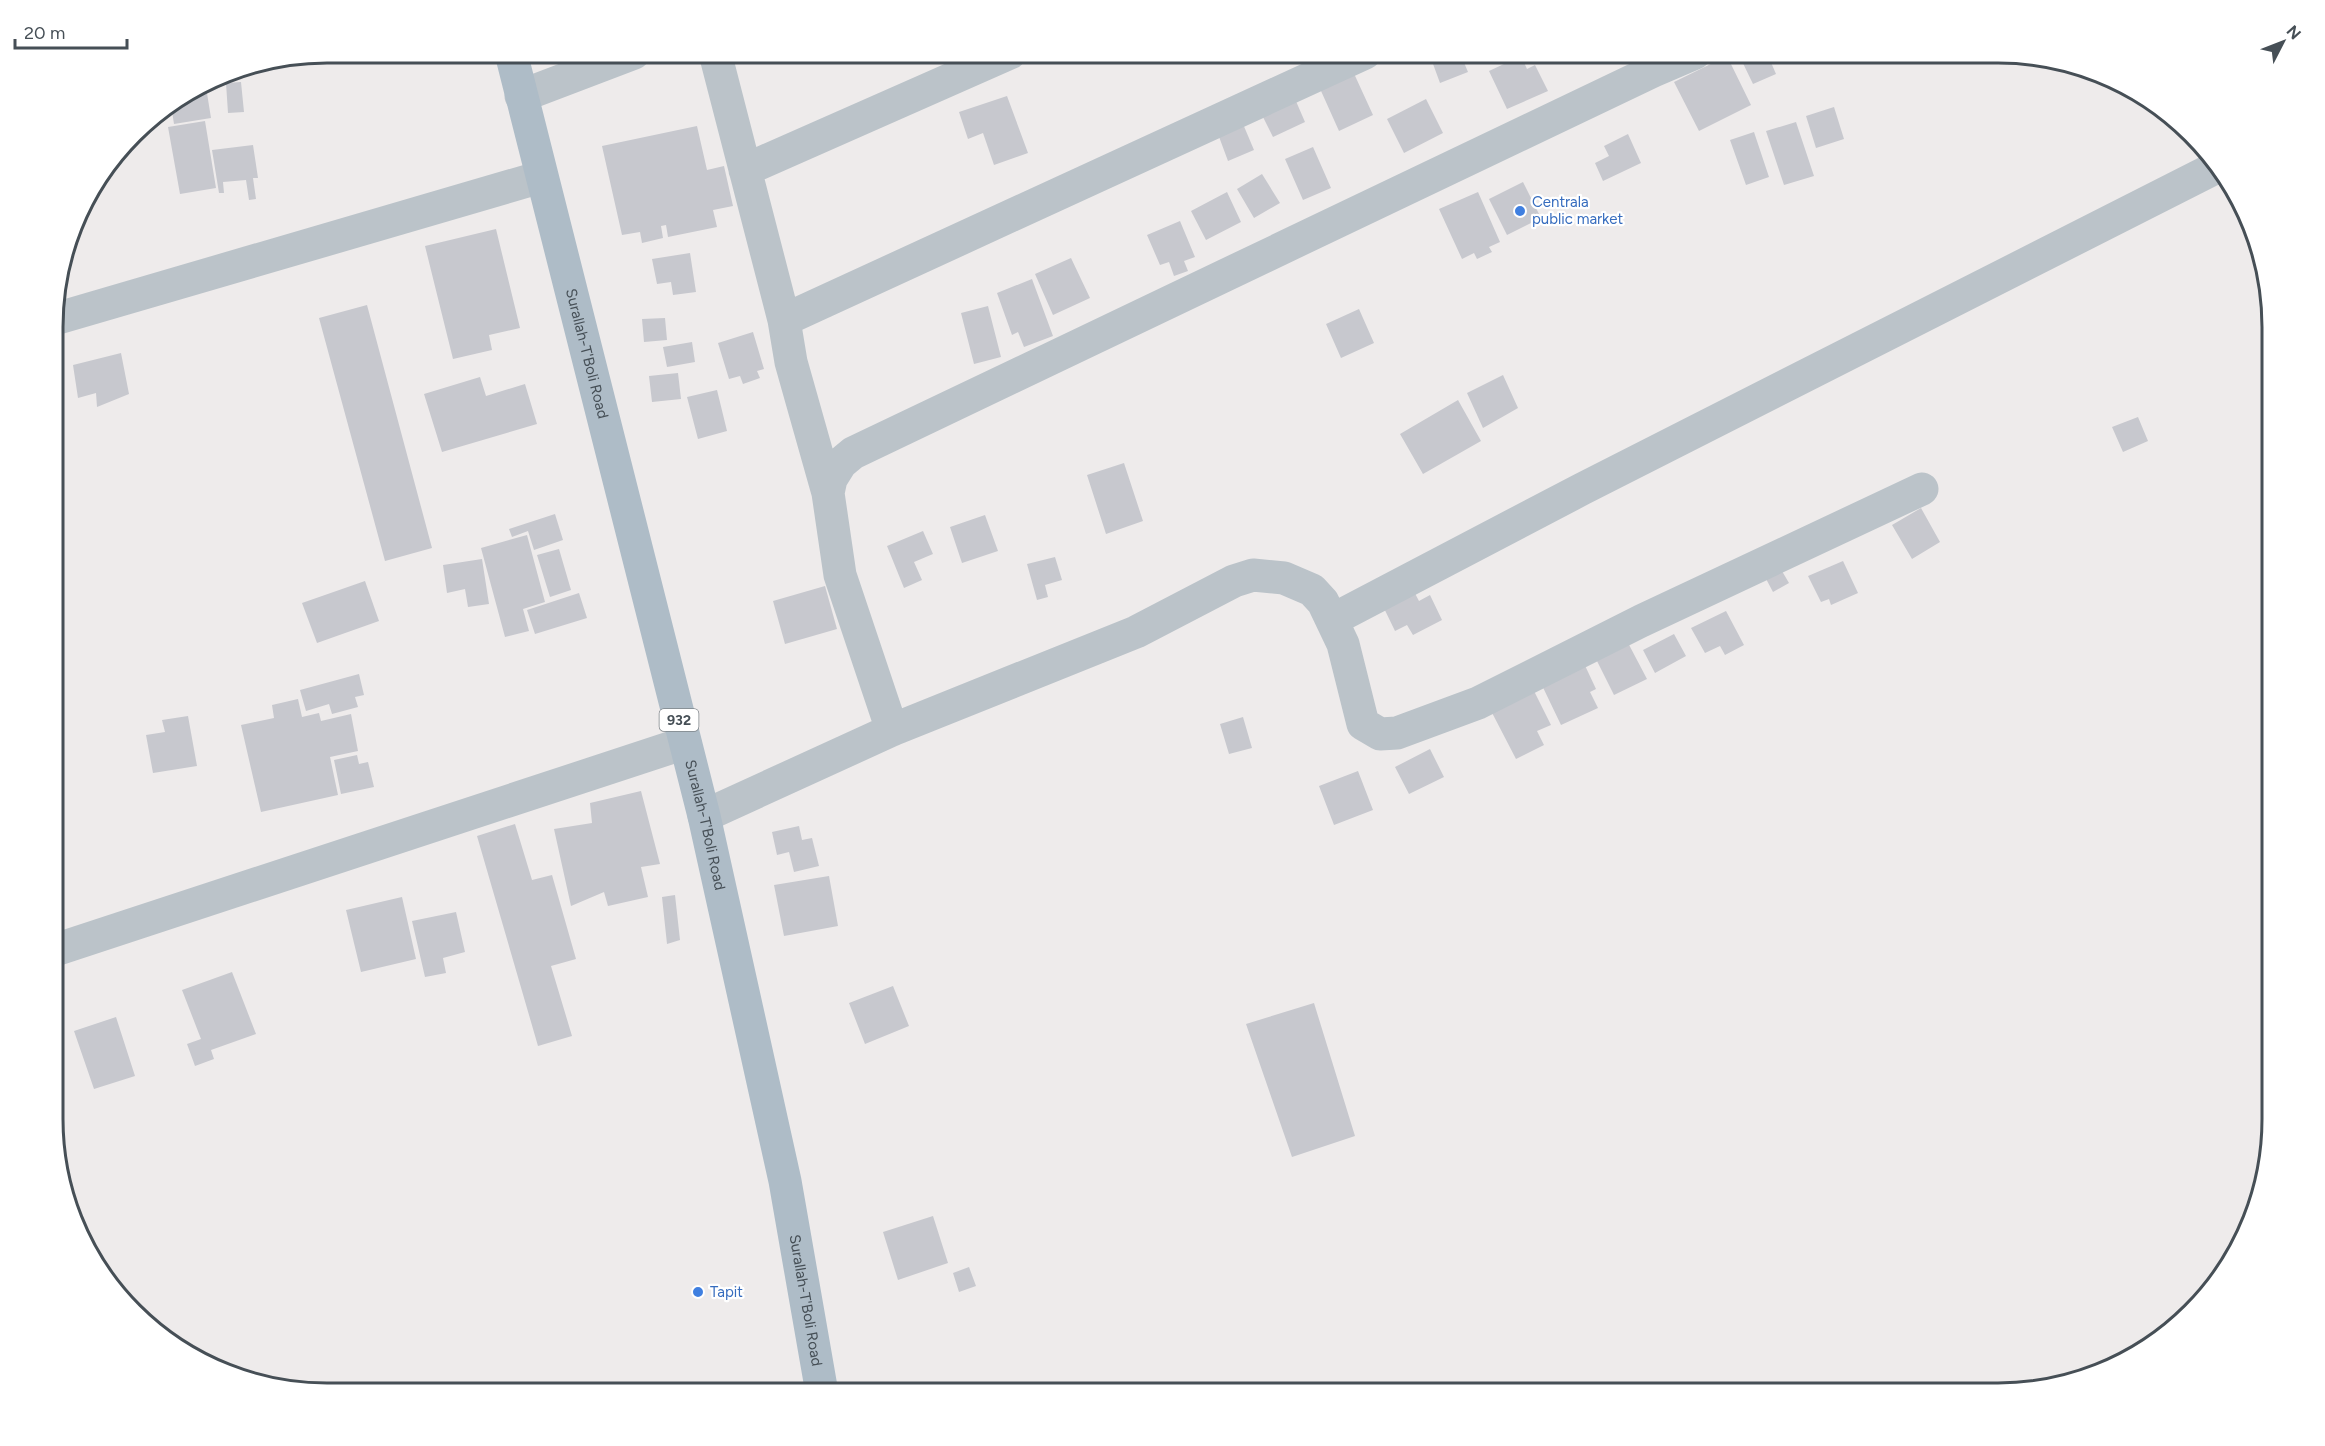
<svg xmlns="http://www.w3.org/2000/svg" width="2325" height="1446" font-family="Figtree,sans-serif">
	<style>
		.building { fill: #c7c8ce }
		.lines { fill: none; stroke-linecap: round; stroke-linejoin: round }
		.street { stroke: #bbc3c9; stroke-width: 33 }
		.primary { stroke: #aebcc7; stroke-width: 33 }
		.shop-dot { fill: #3f7fe0; stroke: #fff; stroke-width: 2 }
		.labels { text-anchor: middle; stroke-width: 4.5; stroke-linejoin: round; paint-order: stroke }
		.shield { fill: #fff; stroke: #7e8489; stroke-width: 1.5 }
		.shield-label { font-size: 14px; font-weight: bold; fill: #464f56 }
		.shop-label { font-size: 15px; fill: #366cbe; stroke: #fff; text-anchor: start }
		.street-label { font-size: 15px; fill: #464f56; stroke: #fff }
		.rim { fill: none; stroke: #464f56; stroke-width: 3 }
	</style>
	<rect width="100%" height="100%" fill="#eeebeb"/>
	<path class="building" d="M 1429,53 L 1460,53 L 1468,72 L 1440,83 Z
		M 1745,53 L 1767,53 L 1776,74 L 1753,84 L 1739,55 Z
		M 1521,56 L 1527,69 L 1535,65 L 1548,91 L 1507,109 L 1489,71 Z
		M 1727,56 L 1751,105 L 1699,131 L 1674,82 Z
		M 1351,67 L 1373,115 L 1339,131 L 1317,82 Z
		M 241,82 L 244,112 L 228,113 L 226,83 Z
		M 206,87 L 211,118 L 174,124 L 171,105 L 197,89 Z
		M 1292,92 L 1305,122 L 1273,137 L 1258,107 Z
		M 1007,96 L 1028,153 L 994,165 L 983,133 L 968,139 L 959,112 Z
		M 1426,99 L 1443,133 L 1404,153 L 1387,119 Z
		M 1834,107 L 1844,139 L 1816,148 L 1806,116 Z
		M 205,121 L 216,188 L 180,194 L 168,127 Z
		M 1796,122 L 1814,176 L 1784,185 L 1766,131 Z
		M 1243,124 L 1254,150 L 1228,161 L 1218,134 Z
		M 697,126 L 707,170 L 724,166 L 733,206 L 713,210 L 717,227 L 668,237 L 666,225 L 661,226 L 663,238 L 642,243 L 640,232 L 622,235 L 602,146 Z
		M 1754,132 L 1769,177 L 1746,185 L 1730,140 Z
		M 1628,134 L 1641,163 L 1603,181 L 1595,163 L 1609,156 L 1604,146 Z
		M 253,145 L 258,178 L 253,178 L 256,199 L 249,200 L 246,180 L 223,182 L 224,193 L 219,193 L 212,150 Z
		M 1313,147 L 1331,188 L 1303,200 L 1285,159 Z
		M 1262,174 L 1280,203 L 1254,218 L 1237,189 Z
		M 1523,182 L 1541,218 L 1507,235 L 1489,199 Z
		M 1227,192 L 1241,222 L 1206,240 L 1191,211 Z
		M 1478,192 L 1500,242 L 1489,247 L 1492,252 L 1477,259 L 1474,253 L 1462,259 L 1439,209 Z
		M 1180,221 L 1195,257 L 1184,261 L 1188,271 L 1174,276 L 1169,262 L 1160,265 L 1147,235 Z
		M 496,229 L 520,328 L 489,335 L 492,350 L 453,359 L 425,246 Z
		M 690,253 L 696,292 L 673,295 L 671,282 L 657,284 L 652,259 Z
		M 1071,258 L 1090,298 L 1053,315 L 1035,274 Z
		M 1032,279 L 1053,336 L 1024,347 L 1018,332 L 1012,335 L 997,293 Z
		M 367,305 L 432,548 L 385,561 L 319,318 Z
		M 988,306 L 1001,357 L 974,364 L 961,313 Z
		M 1359,309 L 1374,343 L 1341,358 L 1326,324 Z
		M 665,318 L 667,340 L 644,342 L 642,319 Z
		M 753,332 L 764,369 L 757,371 L 760,378 L 743,384 L 740,376 L 729,379 L 718,343 Z
		M 692,342 L 695,362 L 667,367 L 663,347 Z
		M 121,353 L 129,394 L 97,407 L 96,393 L 78,398 L 73,365 Z
		M 678,373 L 681,399 L 652,402 L 649,376 Z
		M 1503,375 L 1518,408 L 1483,428 L 1467,393 Z
		M 480,377 L 486,396 L 525,384 L 537,424 L 442,452 L 424,394 Z
		M 717,390 L 727,431 L 698,439 L 687,397 Z
		M 1458,400 L 1481,441 L 1423,474 L 1400,434 Z
		M 2138,417 L 2148,441 L 2123,452 L 2112,427 Z
		M 1124,463 L 1143,521 L 1106,534 L 1087,475 Z
		M 1921,508 L 1940,542 L 1912,559 L 1892,525 Z
		M 555,514 L 563,540 L 534,550 L 528,531 L 512,537 L 509,529 Z
		M 985,515 L 998,551 L 962,563 L 950,527 Z
		M 923,531 L 933,554 L 914,562 L 922,580 L 904,588 L 887,546 Z
		M 527,535 L 545,602 L 523,609 L 529,631 L 505,637 L 481,548 Z
		M 559,549 L 571,590 L 550,597 L 537,555 Z
		M 1055,557 L 1062,580 L 1045,585 L 1048,597 L 1037,600 L 1027,564 Z
		M 482,559 L 489,604 L 468,607 L 465,589 L 447,593 L 443,565 Z
		M 1843,561 L 1858,593 L 1831,605 L 1829,599 L 1821,602 L 1808,576 Z
		M 1779,566 L 1789,583 L 1773,592 L 1764,575 Z
		M 365,581 L 379,621 L 317,643 L 302,603 Z
		M 1410,584 L 1419,601 L 1430,595 L 1442,620 L 1413,635 L 1407,625 L 1395,631 L 1380,600 Z
		M 825,586 L 837,629 L 785,644 L 773,601 Z
		M 579,593 L 587,618 L 535,634 L 527,610 Z
		M 1726,611 L 1744,645 L 1725,655 L 1720,646 L 1705,653 L 1691,628 Z
		M 1674,634 L 1686,656 L 1655,673 L 1643,650 Z
		M 1627,641 L 1647,679 L 1614,695 L 1595,657 Z
		M 1581,657 L 1596,689 L 1590,692 L 1598,708 L 1561,725 L 1538,677 Z
		M 359,674 L 364,695 L 355,697 L 358,707 L 332,714 L 329,704 L 306,711 L 300,690 Z
		M 1530,683 L 1551,725 L 1537,731 L 1544,745 L 1516,759 L 1488,705 Z
		M 298,699 L 302,717 L 319,713 L 321,721 L 351,714 L 358,751 L 330,757 L 338,795 L 261,812 L 241,725 L 274,718 L 272,705 Z
		M 188,716 L 197,766 L 153,773 L 146,735 L 165,732 L 162,720 Z
		M 1243,717 L 1252,748 L 1229,754 L 1220,724 Z
		M 1430,749 L 1444,777 L 1409,794 L 1395,767 Z
		M 357,755 L 359,764 L 368,762 L 374,787 L 341,794 L 334,760 Z
		M 1358,771 L 1373,810 L 1334,825 L 1319,786 Z
		M 641,791 L 660,864 L 641,867 L 648,897 L 608,906 L 604,892 L 571,906 L 554,829 L 592,823 L 590,803 Z
		M 515,824 L 532,880 L 552,875 L 576,959 L 551,966 L 572,1036 L 538,1046 L 477,836 Z
		M 799,826 L 802,840 L 812,838 L 819,866 L 794,872 L 789,852 L 777,855 L 772,832 Z
		M 829,876 L 838,926 L 784,936 L 774,885 Z
		M 675,895 L 680,940 L 667,944 L 662,897 Z
		M 402,897 L 416,959 L 361,972 L 346,910 Z
		M 456,912 L 465,952 L 443,958 L 446,973 L 425,977 L 412,921 Z
		M 232,972 L 256,1034 L 211,1050 L 214,1059 L 195,1066 L 187,1044 L 201,1039 L 182,990 Z
		M 893,986 L 909,1026 L 865,1044 L 849,1003 Z
		M 1314,1003 L 1355,1136 L 1292,1157 L 1246,1024 Z
		M 116,1017 L 135,1076 L 94,1089 L 74,1031 Z
		M 933,1216 L 948,1263 L 898,1280 L 883,1232 Z
		M 969,1267 L 976,1286 L 959,1292 L 953,1273 Z"/>
	<g class="lines">
		<path class="street" d="M 715,53 L 784,320 L 791,362 L 828,493
			M 1643,53 L 1653,71 L 1695,53
			M 521,96 L 634,53
			M 745,170 L 1010,53
			M 55,319 L 541,177
			M 784,320 L 1365,53
			M 1332,620 L 1582,489 L 2215,168
			M 892,730 L 840,575 L 828,493 L 831,479 L 841,463 L 853,453 L 1653,71
			M 704,816 L 892,730 L 1136,632 L 1234,581 L 1253,575 L 1284,578 L 1312,590 L 1323,602 L 1343,644 L 1363,724 L 1380,734 L 1397,733 L 1478,703 L 1641,621 L 1922,489
			M 55,950 L 685,743"/>
		<path class="primary" id="s1" d="M 511,53 L 704,816 L 785,1181 L 822,1393"/>
	</g>
	<g class="shop-dot">
		<circle cx="1520" cy="211" r="6"/>
		<circle cx="698" cy="1292" r="6"/>
	</g>
	<g class="labels">
		<rect class="shield" x="659.5" y="709" width="39" height="22" rx="4.5"/>
		<g class="shield-label">
			<text x="679" y="725">932</text>
		</g>
		<g class="shop-label">
			<text x="1532" y="207">Centrala<tspan x="1532" dy="17">public market</tspan></text>
			<text x="710" y="1297">Tapit</text>
		</g>
		<g class="street-label">
			<text dy="5" stroke="none"><textPath href="#s1" startOffset="310">Surallah-T'Boli Road</textPath></text>
			<text dy="5" stroke="none"><textPath href="#s1" startOffset="796">Surallah-T'Boli Road</textPath></text>
			<text dy="5" stroke="none"><textPath href="#s1" startOffset="1282">Surallah-T'Boli Road</textPath></text>
		</g>
	</g>
	<path d="M0 0H2325V1446H0ZM327 63H1998A264 264 0 0 1 2262 327V1119A264 264 0 0 1 1998 1383H327A264 264 0 0 1 63 1119V327A264 264 0 0 1 327 63Z" fill="#fff" fill-rule="evenodd"/>
	<path class="rim" d="M327 63H1998A264 264 0 0 1 2262 327V1119A264 264 0 0 1 1998 1383H327A264 264 0 0 1 63 1119V327A264 264 0 0 1 327 63Z"/>
	<g transform="translate(2283 42) rotate(48)" stroke="#ffffff" stroke-width="4.5" paint-order="stroke">
	<path d="M0-4.5L10 22L0 15L-10 22Z" fill="#464f56"/>
	<text y="-9" font-size="16" font-weight="bold" text-anchor="middle" fill="#464f56">N</text>
	</g>
	<path d="M15 39v9h112v-9" fill="none" stroke="#464f56" stroke-width="3"/>
	<text x="24" y="39" font-size="18" fill="#464f56" stroke="#ffffff" stroke-width="4.5" paint-order="stroke">20 m</text>
</svg>
